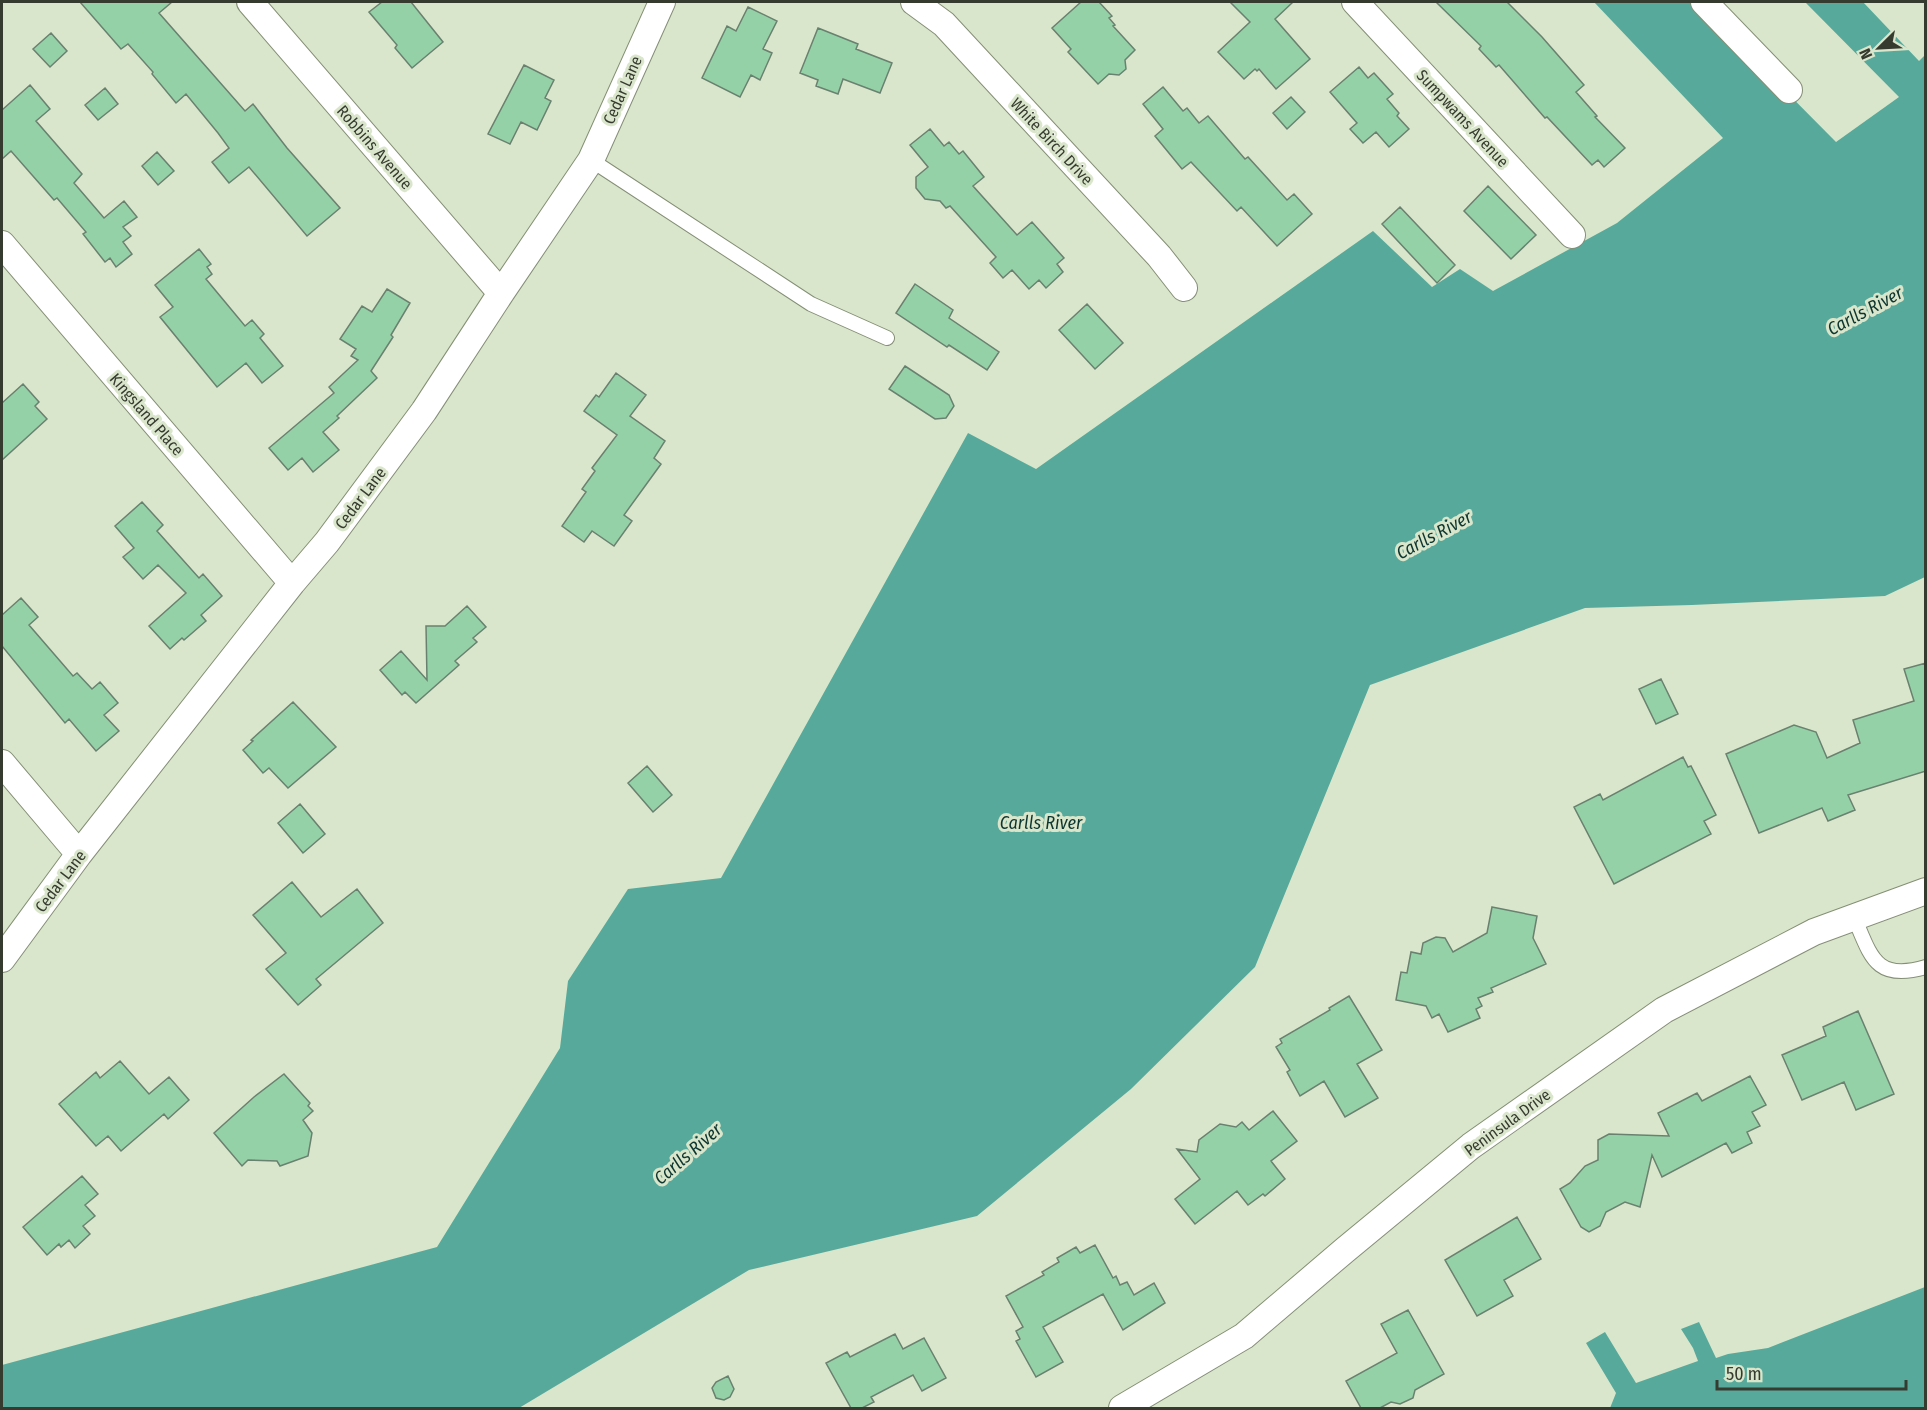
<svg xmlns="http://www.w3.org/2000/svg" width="1927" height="1410" font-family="'Fira Sans Condensed',sans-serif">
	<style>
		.water { fill: #57aa9b }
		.building { fill: #95d1a7; stroke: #69816f; stroke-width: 1.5 }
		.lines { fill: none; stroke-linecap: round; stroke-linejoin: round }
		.service-casing { stroke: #848f76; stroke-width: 16 }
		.minor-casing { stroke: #848f76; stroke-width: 28 }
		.service { stroke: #fff; stroke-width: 14 }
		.minor { stroke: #fff; stroke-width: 26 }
		.labels { text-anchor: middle; stroke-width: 6; stroke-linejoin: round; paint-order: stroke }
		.street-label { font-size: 16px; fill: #363b30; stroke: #dae6cb }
		.water-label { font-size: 18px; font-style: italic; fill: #0e3630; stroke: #dae6cb }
	</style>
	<rect width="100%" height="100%" fill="#dae6cb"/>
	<path class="water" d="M 1594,2 L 1697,2 L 1836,142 L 1899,97 L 1805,2 L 1863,2 L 1919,61 L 1925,55 L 1925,577 L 1885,596 L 1692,605 L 1585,608 L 1370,685 L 1255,967 L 1131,1089 L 977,1216 L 749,1270 L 519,1408 L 2,1408 L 2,1365 L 437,1247 L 560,1048 L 568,981 L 628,889 L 721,878 L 968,433 L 1036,469 L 1373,231 L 1432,287 L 1460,269 L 1493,291 L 1617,223 L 1723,138 Z
		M 1925,1287 L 1925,1408 L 1610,1408 L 1616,1393 L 1586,1343 L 1605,1332 L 1636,1383 L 1698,1361 L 1693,1348 L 1681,1329 L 1699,1322 L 1716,1358 L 1728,1354 L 1768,1348 Z"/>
	<path class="building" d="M 80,2 L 172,2 L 159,13 L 245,111 L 253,104 L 287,148 L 340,208 L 307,236 L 249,167 L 229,183 L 212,162 L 229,148 L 218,133 L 186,94 L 176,103 L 152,74 L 153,72 L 128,44 L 121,49 Z
		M 382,2 L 411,2 L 443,42 L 412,68 L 395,48 L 397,45 L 369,12 Z
		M 1081,2 L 1099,2 L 1112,16 L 1109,18 L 1115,25 L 1113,26 L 1135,50 L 1125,60 L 1126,69 L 1119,75 L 1109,74 L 1098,84 L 1068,52 L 1071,49 L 1052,28 Z
		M 1230,2 L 1293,2 L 1275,19 L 1310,59 L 1276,89 L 1259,69 L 1257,71 L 1255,69 L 1244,79 L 1218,52 L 1250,22 Z
		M 1436,2 L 1507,2 L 1542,37 L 1584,85 L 1576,92 L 1597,116 L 1595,117 L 1625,148 L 1604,167 L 1598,160 L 1592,165 L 1547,117 L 1545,118 L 1499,65 L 1496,67 L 1479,49 L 1481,46 Z
		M 748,7 L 777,21 L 763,49 L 772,53 L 760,80 L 751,75 L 740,97 L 702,78 L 727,26 L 736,31 Z
		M 818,28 L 858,44 L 856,49 L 892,63 L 880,93 L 843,79 L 838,94 L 816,86 L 818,80 L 800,73 Z
		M 51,33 L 67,51 L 50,67 L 33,49 Z
		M 524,65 L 554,80 L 545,98 L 551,101 L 537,130 L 521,122 L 510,144 L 488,134 Z
		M 1359,67 L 1368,78 L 1374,73 L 1393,94 L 1387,99 L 1399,113 L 1397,116 L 1409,129 L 1389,147 L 1376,132 L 1363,143 L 1350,129 L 1357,123 L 1330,92 Z
		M 30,85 L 50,109 L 36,121 L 82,174 L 74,183 L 104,218 L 124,201 L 137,217 L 123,227 L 131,236 L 123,242 L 132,254 L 116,267 L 110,258 L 105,262 L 83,234 L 86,232 L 57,198 L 54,200 L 11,151 L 2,159 L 2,110 Z
		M 1163,87 L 1183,111 L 1187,108 L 1199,123 L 1208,116 L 1245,159 L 1248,157 L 1287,200 L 1294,194 L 1312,214 L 1277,246 L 1241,207 L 1237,211 L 1191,162 L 1182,169 L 1155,136 L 1163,129 L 1143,104 Z
		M 105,88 L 118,104 L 98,120 L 85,105 Z
		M 1291,97 L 1305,112 L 1287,129 L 1273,113 Z
		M 930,129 L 944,146 L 949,142 L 959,154 L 963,151 L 984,177 L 973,186 L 1017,235 L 1032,222 L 1064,258 L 1057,264 L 1063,272 L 1046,288 L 1039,280 L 1029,289 L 1012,270 L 1003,278 L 990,263 L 996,257 L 950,206 L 946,208 L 940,201 L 925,199 L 916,188 L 916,177 L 928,167 L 910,145 Z
		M 157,152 L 174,171 L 158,185 L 142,166 Z
		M 1488,186 L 1536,235 L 1511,259 L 1464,211 Z
		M 1400,207 L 1455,265 L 1437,283 L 1382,224 Z
		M 199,249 L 211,264 L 207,267 L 212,274 L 206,279 L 245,326 L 252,320 L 264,334 L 260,338 L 283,366 L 262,383 L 246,363 L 217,387 L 160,317 L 173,307 L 155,285 Z
		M 915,284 L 953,310 L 949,318 L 999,352 L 987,370 L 949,345 L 947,347 L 896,313 Z
		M 387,289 L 410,303 L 391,335 L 393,337 L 371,371 L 377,378 L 337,416 L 339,418 L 323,432 L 339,450 L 313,472 L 302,458 L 288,470 L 269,448 L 334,393 L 329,387 L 358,360 L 351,356 L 356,349 L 340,339 L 362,306 L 372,312 Z
		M 1087,304 L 1123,343 L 1095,369 L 1059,330 Z
		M 905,366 L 949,395 L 954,406 L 946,418 L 935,419 L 889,389 Z
		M 616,373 L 646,395 L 630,416 L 665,441 L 654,458 L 661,464 L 624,515 L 632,521 L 614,546 L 592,531 L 584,542 L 562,526 L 586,492 L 582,489 L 595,471 L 592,468 L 617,435 L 584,411 L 596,395 L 599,397 Z
		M 23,384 L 39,402 L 35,406 L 47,419 L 2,460 L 2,403 Z
		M 142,502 L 163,525 L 157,531 L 199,578 L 203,574 L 222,596 L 201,615 L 206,621 L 184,640 L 182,638 L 170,649 L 149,626 L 186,593 L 158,565 L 143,579 L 123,557 L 134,548 L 115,526 Z
		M 21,598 L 38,617 L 29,625 L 73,676 L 77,673 L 92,689 L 100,682 L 118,703 L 104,715 L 119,731 L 96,751 L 69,719 L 65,723 L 2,646 L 2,615 Z
		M 467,606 L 486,627 L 473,638 L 477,642 L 455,661 L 459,665 L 416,703 L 405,692 L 402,695 L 380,670 L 401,651 L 427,680 L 426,626 L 445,626 Z
		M 1926,663 L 1926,771 L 1848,795 L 1855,810 L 1828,821 L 1822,808 L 1759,833 L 1726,754 L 1794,725 L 1816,732 L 1827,758 L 1860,743 L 1853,720 L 1914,701 L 1904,669 Z
		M 1661,679 L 1678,714 L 1656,724 L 1639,689 Z
		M 293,702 L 336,747 L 288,788 L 269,768 L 263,773 L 243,750 L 253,741 L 251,740 Z
		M 1683,757 L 1688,767 L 1691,766 L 1716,815 L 1704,821 L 1711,834 L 1614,884 L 1574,807 L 1600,794 L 1603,800 Z
		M 647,766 L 672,795 L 653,812 L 628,783 Z
		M 300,804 L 325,834 L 303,853 L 278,823 Z
		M 292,882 L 321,917 L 357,889 L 383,923 L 316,979 L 321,985 L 298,1005 L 266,969 L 286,953 L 253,915 Z
		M 1492,907 L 1537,916 L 1533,938 L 1546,964 L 1491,988 L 1493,992 L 1478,998 L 1482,1006 L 1476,1009 L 1480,1018 L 1448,1032 L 1439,1014 L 1432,1018 L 1426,1006 L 1396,1000 L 1401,972 L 1407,973 L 1411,952 L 1421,954 L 1423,943 L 1436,937 L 1445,938 L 1453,952 L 1487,933 Z
		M 1349,996 L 1382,1050 L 1357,1064 L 1378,1098 L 1345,1117 L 1324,1081 L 1300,1096 L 1287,1072 L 1290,1070 L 1276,1047 L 1282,1043 L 1280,1039 L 1330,1010 L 1329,1008 Z
		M 1858,1011 L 1894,1094 L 1856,1110 L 1844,1082 L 1802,1100 L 1782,1055 L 1826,1036 L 1823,1027 Z
		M 120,1061 L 149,1094 L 169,1077 L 189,1100 L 168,1119 L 164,1114 L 121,1151 L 108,1136 L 96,1146 L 59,1104 L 96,1072 L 100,1078 Z
		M 284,1074 L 310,1103 L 308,1106 L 313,1111 L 303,1120 L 312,1133 L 308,1156 L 280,1166 L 277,1161 L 248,1160 L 242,1166 L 214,1133 L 254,1097 Z
		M 1750,1076 L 1766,1105 L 1752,1112 L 1760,1126 L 1747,1132 L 1752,1143 L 1732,1153 L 1726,1143 L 1662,1177 L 1652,1155 L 1640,1207 L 1625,1202 L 1606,1212 L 1600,1226 L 1589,1232 L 1581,1227 L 1560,1189 L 1570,1183 L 1585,1166 L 1598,1160 L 1598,1140 L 1609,1134 L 1669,1136 L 1658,1113 L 1697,1093 L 1702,1101 Z
		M 1273,1111 L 1297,1141 L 1271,1161 L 1285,1179 L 1265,1196 L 1263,1194 L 1248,1205 L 1237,1191 L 1195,1224 L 1175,1199 L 1200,1179 L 1177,1149 L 1197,1152 L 1199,1140 L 1220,1124 L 1236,1127 L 1242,1122 L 1249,1130 Z
		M 82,1176 L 98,1194 L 85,1205 L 95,1216 L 83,1226 L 90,1234 L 75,1248 L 69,1240 L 61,1247 L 59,1244 L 47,1255 L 23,1227 Z
		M 1517,1217 L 1541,1259 L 1504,1280 L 1513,1296 L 1477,1316 L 1445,1260 Z
		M 1095,1245 L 1113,1278 L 1116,1276 L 1120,1285 L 1127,1282 L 1134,1295 L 1154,1283 L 1165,1303 L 1123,1330 L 1103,1294 L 1043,1327 L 1063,1362 L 1036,1377 L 1016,1341 L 1020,1339 L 1016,1331 L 1023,1327 L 1006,1296 L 1044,1275 L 1042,1272 L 1059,1262 L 1057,1258 L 1076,1247 L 1080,1253 Z
		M 1408,1310 L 1444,1374 L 1415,1390 L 1413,1398 L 1400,1404 L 1391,1402 L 1380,1408 L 1361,1408 L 1346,1381 L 1397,1353 L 1381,1324 Z
		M 895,1334 L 903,1349 L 924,1338 L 946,1378 L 922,1391 L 913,1375 L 871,1397 L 874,1402 L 862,1408 L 851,1408 L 826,1363 L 847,1352 L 850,1357 Z
		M 728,1376 L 734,1389 L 730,1397 L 724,1400 L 716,1398 L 712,1388 L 716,1382 Z"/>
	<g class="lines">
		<defs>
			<path id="service" d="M 591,160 L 811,304 L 887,338
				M 1854,917 C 1871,956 1875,982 1926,967"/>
			<path id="minor" d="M 250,2 L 501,293
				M 914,2 L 944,24 L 1159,256 L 1184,288
				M 1355,2 L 1572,235
				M 1704,2 L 1789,90
				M 2,244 L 292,583
				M 2,763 L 79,854
				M 2,959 L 79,854 L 292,583 L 327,542 L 424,411 L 501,293 L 591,160 L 662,2
				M 1122,1408 L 1244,1336 L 1345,1250 L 1471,1146 L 1664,1010 L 1814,932 L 1926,891"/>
		</defs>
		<use href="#service" class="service-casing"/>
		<use href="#minor" class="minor-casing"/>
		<use href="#service" class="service"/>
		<use href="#minor" class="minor"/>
	</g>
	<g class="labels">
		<g class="street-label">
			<text transform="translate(622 90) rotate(-66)" y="6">Cedar Lane</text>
			<text transform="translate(1463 118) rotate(47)" y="6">Sumpwams Avenue</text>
			<text transform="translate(1052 141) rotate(47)" y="6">White Birch Drive</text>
			<text transform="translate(375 147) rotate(49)" y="6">Robbins Avenue</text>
			<text transform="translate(147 414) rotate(49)" y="6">Kingsland Place</text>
			<text transform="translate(360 498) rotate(-53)" y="6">Cedar Lane</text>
			<text transform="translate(60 881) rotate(-53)" y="6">Cedar Lane</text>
			<text transform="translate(1507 1122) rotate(-36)" y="6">Peninsula Drive</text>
		</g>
		<g class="water-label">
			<text transform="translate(1865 311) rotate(-28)" y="6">Carlls River</text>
			<text transform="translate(1434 535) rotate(-28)" y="6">Carlls River</text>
			<text x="1041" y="829">Carlls River</text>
			<text transform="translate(688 1154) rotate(-41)" y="6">Carlls River</text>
		</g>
	</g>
	<rect width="1927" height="1410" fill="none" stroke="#363b30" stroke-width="6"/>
	<g transform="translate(1879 48) rotate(246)" stroke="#dae6cb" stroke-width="4.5" paint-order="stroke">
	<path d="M0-4.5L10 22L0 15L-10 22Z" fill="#363b30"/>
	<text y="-9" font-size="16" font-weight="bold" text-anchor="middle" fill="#363b30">N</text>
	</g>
	<path d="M1717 1380v9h189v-9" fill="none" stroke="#363b30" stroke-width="3"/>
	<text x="1726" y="1380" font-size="18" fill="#363b30" stroke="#dae6cb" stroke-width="4.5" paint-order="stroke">50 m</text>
</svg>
